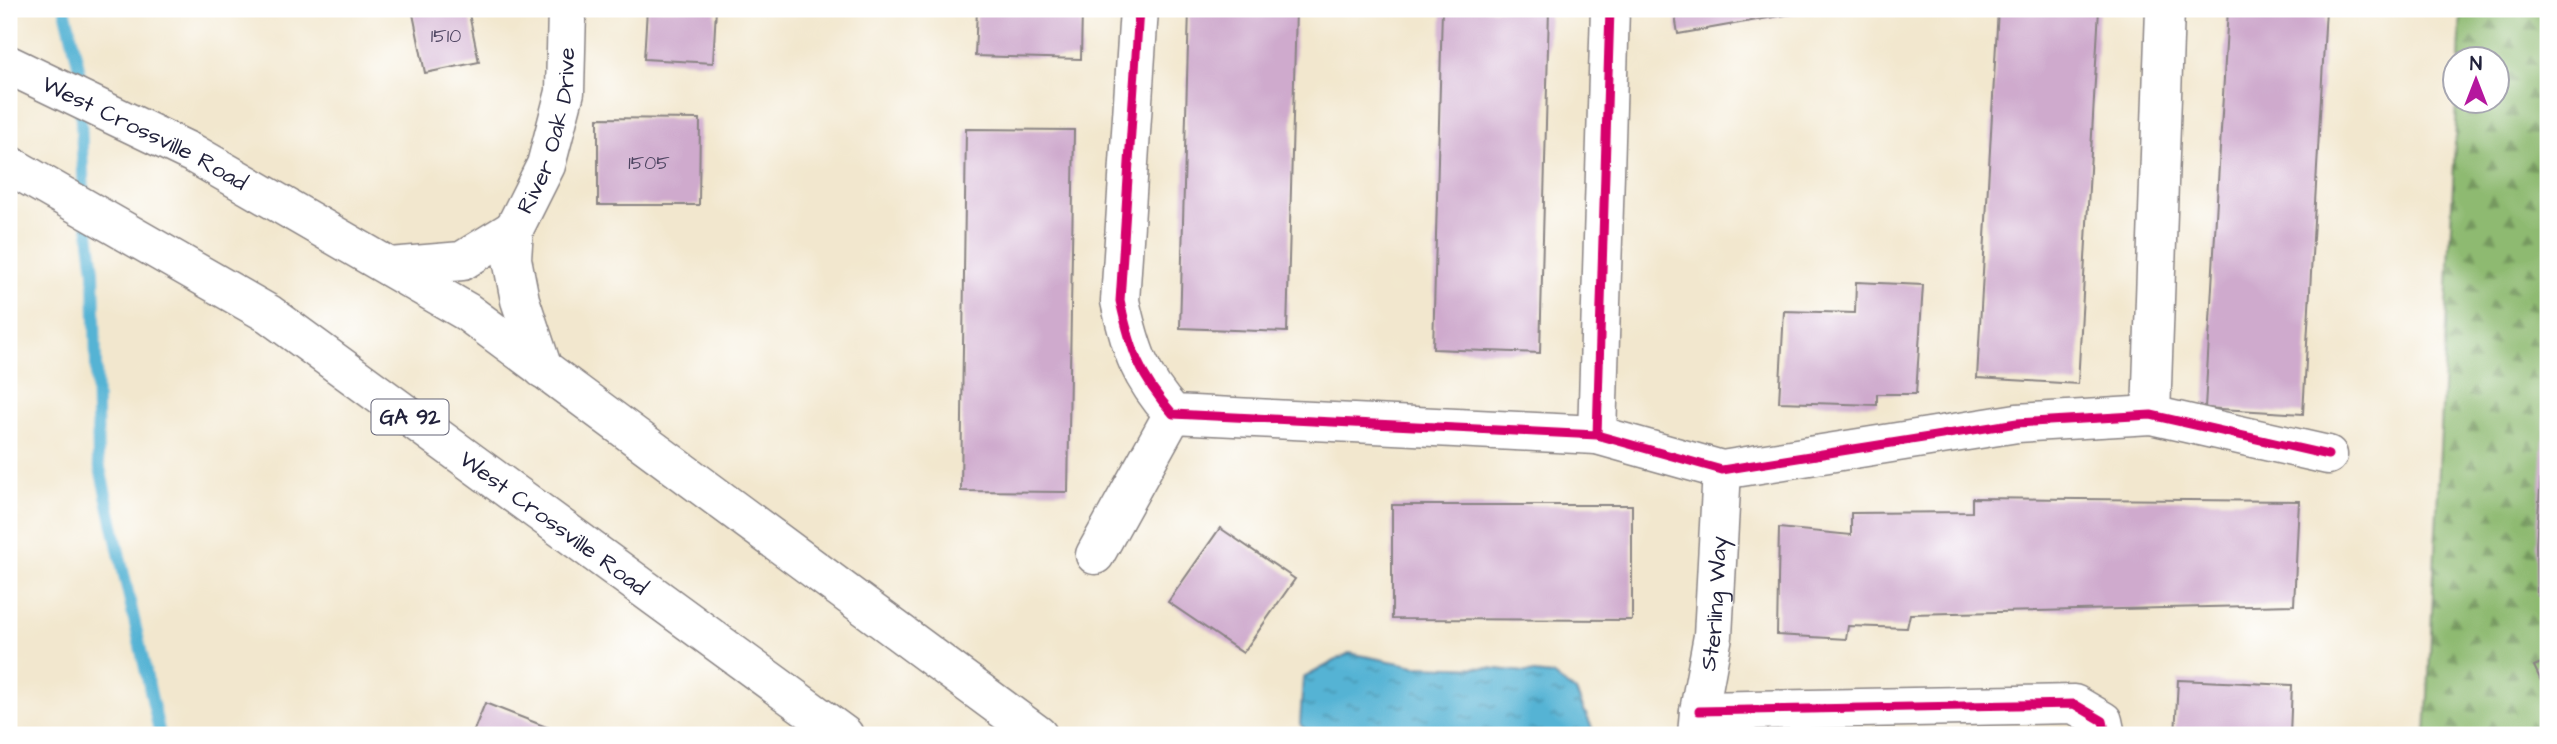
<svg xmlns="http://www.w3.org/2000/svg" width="2557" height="744" font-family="'Architects Daughter',sans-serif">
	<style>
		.forest { fill: url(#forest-firs); stroke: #586e56; stroke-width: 2 }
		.water { fill: url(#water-ripples); stroke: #3c6a88; stroke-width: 2 }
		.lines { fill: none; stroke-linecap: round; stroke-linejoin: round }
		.stream { stroke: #55b3d4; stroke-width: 12 }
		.building { fill: #cfaacd }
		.minor-casing { stroke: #8a8484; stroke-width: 41 }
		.major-casing { stroke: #8a8484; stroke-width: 41 }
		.minor { stroke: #fff; stroke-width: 38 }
		.major { stroke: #fff; stroke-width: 38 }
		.cycleway-casing { stroke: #fff; stroke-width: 13 }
		.cycleway { stroke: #d6006c; stroke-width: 9 }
		.labels { text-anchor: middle; stroke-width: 5; stroke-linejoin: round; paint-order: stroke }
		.number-label { font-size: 19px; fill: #4d4460 }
		.shield { fill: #fff; stroke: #646476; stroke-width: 2 }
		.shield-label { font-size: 21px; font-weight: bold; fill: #22223b }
		.street-label { font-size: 23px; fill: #22223b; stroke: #fff }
	</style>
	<defs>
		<pattern id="forest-firs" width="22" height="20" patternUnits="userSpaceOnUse" patternTransform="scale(1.75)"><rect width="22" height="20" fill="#8eba71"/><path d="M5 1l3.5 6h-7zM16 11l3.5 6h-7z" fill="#74975e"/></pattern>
		<pattern id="water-ripples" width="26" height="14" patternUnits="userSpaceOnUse" patternTransform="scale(1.75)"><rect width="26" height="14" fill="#55b3d4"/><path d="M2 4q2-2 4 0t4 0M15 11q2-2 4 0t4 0" fill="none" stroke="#4691ad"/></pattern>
	</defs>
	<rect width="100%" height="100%" fill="#fff"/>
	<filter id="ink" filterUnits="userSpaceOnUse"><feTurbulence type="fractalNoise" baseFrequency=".0143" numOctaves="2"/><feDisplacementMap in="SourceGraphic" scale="14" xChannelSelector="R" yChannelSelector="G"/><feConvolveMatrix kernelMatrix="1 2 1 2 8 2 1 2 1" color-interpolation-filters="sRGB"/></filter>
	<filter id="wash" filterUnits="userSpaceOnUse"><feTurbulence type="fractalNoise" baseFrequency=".00686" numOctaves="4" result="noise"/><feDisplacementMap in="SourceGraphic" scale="28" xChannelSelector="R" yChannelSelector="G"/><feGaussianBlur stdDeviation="1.57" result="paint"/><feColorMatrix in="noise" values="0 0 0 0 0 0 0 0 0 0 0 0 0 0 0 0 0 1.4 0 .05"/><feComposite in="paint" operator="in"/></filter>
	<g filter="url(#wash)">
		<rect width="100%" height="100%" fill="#f2e7ce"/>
		<path class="forest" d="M 2461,9 L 2548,9 L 2548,735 L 2426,735 L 2457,102 L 2498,102 L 2498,60 L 2459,59 Z"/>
		<path class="water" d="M 1349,653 L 1415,666 L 1488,668 L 1552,675 L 1576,692 L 1592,728 L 1591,735 L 1309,735 L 1300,724 L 1303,678 Z"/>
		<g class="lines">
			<path class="stream" d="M 65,9 L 79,68 L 84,199
				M 87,217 L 94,271 L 98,459 L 160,735"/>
		</g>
		<g id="blocks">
			<path class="building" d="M 412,9 L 468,9 L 479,62 L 425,73 Z
				M 647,9 L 716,9 L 713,63 L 644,59 Z
				M 977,9 L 1082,9 L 1081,59 L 975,56 Z
				M 1189,9 L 1296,9 L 1287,332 L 1180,328 Z
				M 1442,9 L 1549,9 L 1540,353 L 1433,349 Z
				M 1674,9 L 1813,9 L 1814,10 L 1678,34 Z
				M 1998,9 L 2099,9 L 2078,384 L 1977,378 Z
				M 2228,9 L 2326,9 L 2303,414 L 2205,408 Z
				M 598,118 L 700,119 L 699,205 L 598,205 Z
				M 966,129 L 1074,130 L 1068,492 L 961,491 Z
				M 1856,282 L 1923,285 L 1916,394 L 1877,394 L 1877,405 L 1779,402 L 1784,311 L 1855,313 Z
				M 2546,403 L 2548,403 L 2548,596 L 2537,595 L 2536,545 Z
				M 1972,498 L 2299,501 L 2294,605 L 1910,614 L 1907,628 L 1848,626 L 1846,639 L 1777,635 L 1779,528 L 1851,535 L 1851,513 L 1972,512 Z
				M 1392,505 L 1632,505 L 1632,620 L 1392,619 Z
				M 1220,528 L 1295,579 L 1243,653 L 1168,602 Z
				M 2548,660 L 2548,696 L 2534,666 Z
				M 2178,680 L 2292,685 L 2290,735 L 2175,735 Z
				M 485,703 L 567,735 L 472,735 Z"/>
		</g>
	</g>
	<g filter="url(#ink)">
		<use href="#blocks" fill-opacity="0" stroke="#8a8484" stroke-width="2"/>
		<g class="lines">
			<defs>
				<g id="minor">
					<path d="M 1139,9 L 1120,301 C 1131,350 1139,376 1173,414 L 1597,435 L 1722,470 L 2017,423 L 2151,415 L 2328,455"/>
					<path d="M 390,267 L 462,261 L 514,229"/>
					<path id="s1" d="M 543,369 L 520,300 L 512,259 L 514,229 L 546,165 L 565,92 L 567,9"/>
					<path d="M 2151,415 L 2165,9"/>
					<path d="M 1597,435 L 1610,9"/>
					<path d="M 1095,555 L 1173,414"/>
					<path d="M 1699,711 L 2074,704 L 2103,721 L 2106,735"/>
					<path id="s2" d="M 1697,735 L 1699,711 L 1713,636 L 1722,470"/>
				</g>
				<g id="major">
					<path id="s3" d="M 9,65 L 194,154 L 467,312 L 1038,735"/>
					<path id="s4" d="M 9,165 L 269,314 L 844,735"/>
				</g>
			</defs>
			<use href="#minor" class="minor-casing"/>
			<use href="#major" class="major-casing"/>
			<use href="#minor" class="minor"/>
			<use href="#major" class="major"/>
			<defs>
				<path id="cycleway" d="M 1139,9 L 1120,301 C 1131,350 1139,376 1173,414 L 1597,435 L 1722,470 L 2017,423 L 2151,415 L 2328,455
					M 1597,435 L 1610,9
					M 1699,711 L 2074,704 L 2103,721 L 2106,735"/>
			</defs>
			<use href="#cycleway" class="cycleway-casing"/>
			<use href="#cycleway" class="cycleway"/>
		</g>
	</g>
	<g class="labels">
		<g class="number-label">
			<text x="446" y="42">1510</text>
			<text x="649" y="169">1505</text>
		</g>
		<rect class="shield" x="371.5" y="399.5" width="77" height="35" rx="5"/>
		<g class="shield-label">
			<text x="410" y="424">GA 92</text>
		</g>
		<g class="street-label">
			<text dy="8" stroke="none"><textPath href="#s1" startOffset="250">River Oak Drive</textPath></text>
			<text dy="8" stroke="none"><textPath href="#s3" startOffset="152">West Crossville Road</textPath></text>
			<text dy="8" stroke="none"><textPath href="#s4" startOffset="653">West Crossville Road</textPath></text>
			<text dy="8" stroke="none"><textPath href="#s2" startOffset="133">Sterling Way</textPath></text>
		</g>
	</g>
	<rect width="2557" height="744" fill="none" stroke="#fff" stroke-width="35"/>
	<g transform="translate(2476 80)"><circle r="33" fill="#ffffff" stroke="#a7a7b1" stroke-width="2"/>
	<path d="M0-5L12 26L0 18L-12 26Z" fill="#b5179e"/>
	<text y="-10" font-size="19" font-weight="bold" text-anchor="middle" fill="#22223b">N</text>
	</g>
</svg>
